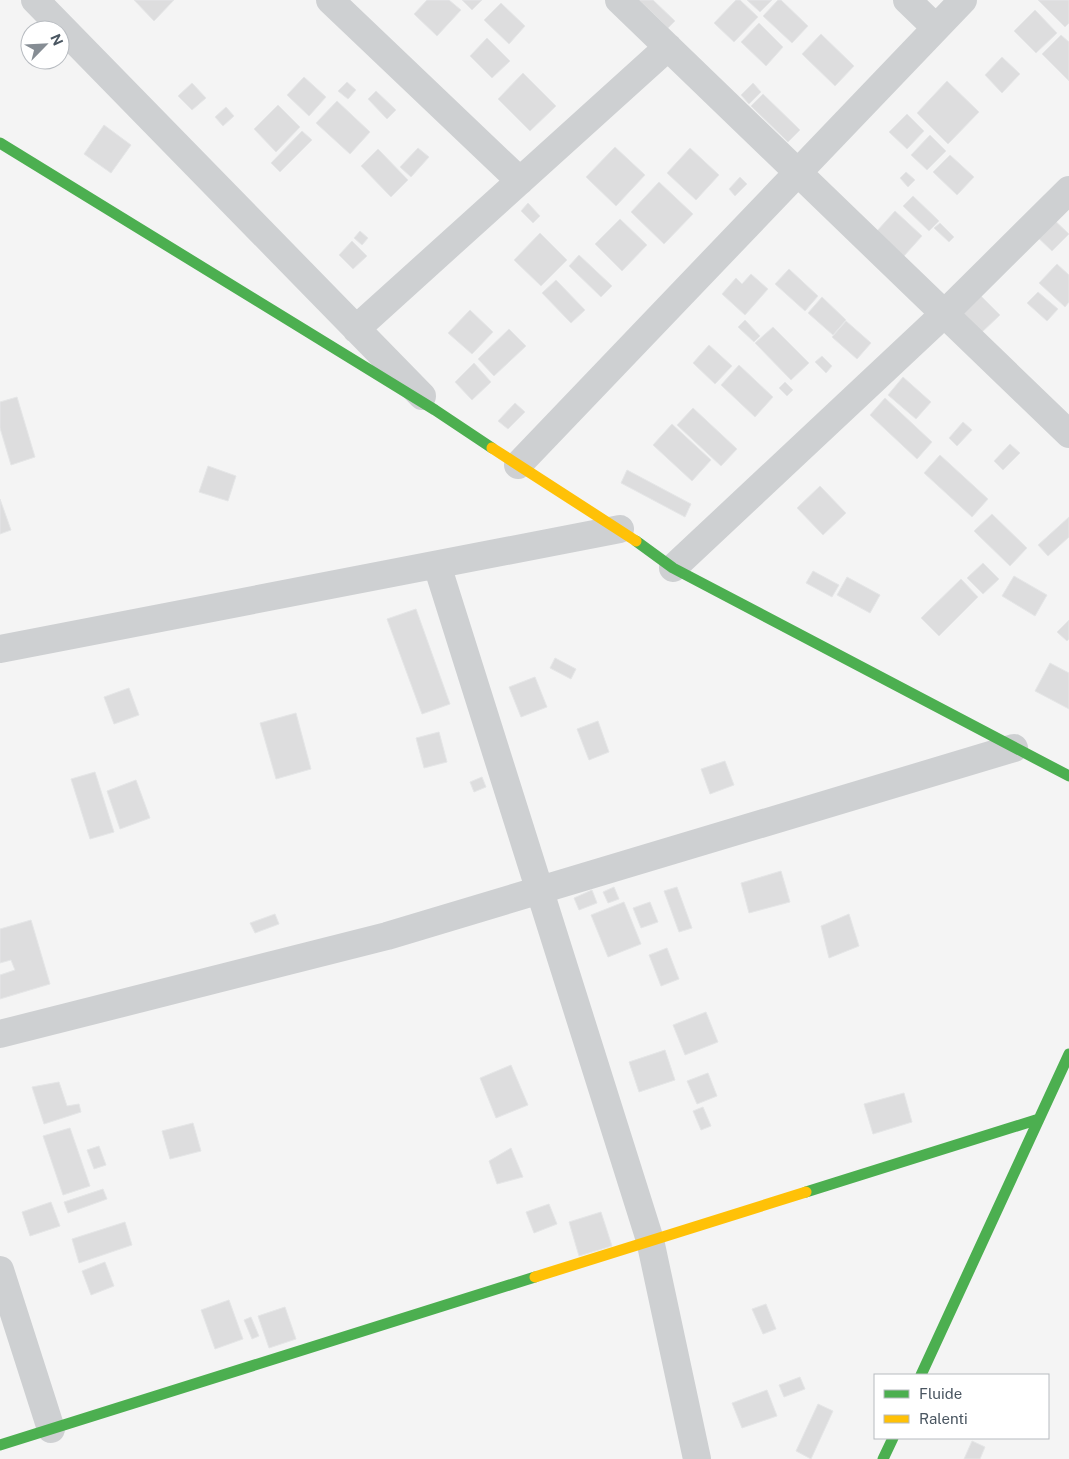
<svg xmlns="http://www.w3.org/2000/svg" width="1069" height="1459" font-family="'Public Sans',sans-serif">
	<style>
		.building { fill: #ddddde; stroke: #e5e6e7 }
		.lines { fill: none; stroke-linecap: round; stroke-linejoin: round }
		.street { stroke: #ced0d2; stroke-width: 28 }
		.fast { stroke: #4caf50; stroke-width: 11 }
		.slow { stroke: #ffc107; stroke-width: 11 }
	</style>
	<rect width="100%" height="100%" fill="#f4f4f4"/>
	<path class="building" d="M 134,0 L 174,0 L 154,21 Z
		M 427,0 L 449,0 L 461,10 L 437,36 L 414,14 Z
		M 462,0 L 482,0 L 472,10 Z
		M 639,0 L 653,0 L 675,21 L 668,28 Z
		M 736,0 L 740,0 L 758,17 L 734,42 L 714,23 Z
		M 747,0 L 772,0 L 760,12 Z
		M 778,0 L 781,0 L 808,26 L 792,43 L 763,16 Z
		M 1038,0 L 1069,0 L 1069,23 L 1065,27 Z
		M 501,3 L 525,26 L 509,44 L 484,20 Z
		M 1035,10 L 1057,33 L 1036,53 L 1014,31 Z
		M 759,23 L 783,47 L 766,66 L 741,42 Z
		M 821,34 L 854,66 L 835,86 L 802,54 Z
		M 1061,35 L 1069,42 L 1069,81 L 1042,54 Z
		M 487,38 L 510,61 L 492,78 L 470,56 Z
		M 1002,57 L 1020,74 L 1002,93 L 985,75 Z
		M 523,73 L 556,106 L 530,131 L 498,99 Z
		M 304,77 L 326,97 L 309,116 L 287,95 Z
		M 947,81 L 979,112 L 948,144 L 917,113 Z
		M 347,82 L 356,90 L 348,99 L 338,91 Z
		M 192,83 L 206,98 L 192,110 L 178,96 Z
		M 753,83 L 761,92 L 749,104 L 741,95 Z
		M 376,91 L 396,110 L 387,119 L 368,99 Z
		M 763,94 L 800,130 L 788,142 L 751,106 Z
		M 337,101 L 370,132 L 350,154 L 316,123 Z
		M 278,105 L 300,127 L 276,152 L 254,129 Z
		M 226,107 L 234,116 L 223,126 L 215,117 Z
		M 907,114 L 924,131 L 907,149 L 889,132 Z
		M 104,125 L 131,145 L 111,173 L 84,154 Z
		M 302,131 L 312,140 L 280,172 L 271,163 Z
		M 930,135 L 946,151 L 927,170 L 911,155 Z
		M 615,147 L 645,175 L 616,206 L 586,177 Z
		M 418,148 L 429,157 L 411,177 L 400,167 Z
		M 690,148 L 719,175 L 696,200 L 667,173 Z
		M 378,149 L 408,180 L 391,197 L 361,166 Z
		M 950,155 L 974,177 L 957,195 L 933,172 Z
		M 906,172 L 915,180 L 908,187 L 900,178 Z
		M 740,177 L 747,184 L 735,196 L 729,189 Z
		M 659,182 L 693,214 L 664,244 L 631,212 Z
		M 913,196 L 939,221 L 929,231 L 903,206 Z
		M 528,203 L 540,216 L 533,223 L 521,211 Z
		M 895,211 L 922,236 L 904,256 L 877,231 Z
		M 1048,214 L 1069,234 L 1052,251 L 1031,231 Z
		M 620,219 L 647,245 L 622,271 L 595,244 Z
		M 940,223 L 954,237 L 949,242 L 934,228 Z
		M 360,231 L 368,238 L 362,245 L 354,238 Z
		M 540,233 L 567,260 L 541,286 L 514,260 Z
		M 352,241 L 367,256 L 353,269 L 339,255 Z
		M 579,255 L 612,286 L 601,297 L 569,266 Z
		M 1057,264 L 1069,275 L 1069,302 L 1065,307 L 1039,283 Z
		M 789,269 L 818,296 L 805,311 L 775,284 Z
		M 751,274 L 768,289 L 745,315 L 722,294 L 736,278 L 742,284 Z
		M 556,280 L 585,310 L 571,323 L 542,293 Z
		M 1038,292 L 1058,309 L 1047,321 L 1027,303 Z
		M 978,293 L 1000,315 L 981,333 L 959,311 Z
		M 822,297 L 846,320 L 833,335 L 808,313 Z
		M 470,310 L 493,332 L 472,354 L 448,333 Z
		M 745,320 L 760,336 L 754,342 L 738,327 Z
		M 846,321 L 871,343 L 857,359 L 832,337 Z
		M 773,327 L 809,363 L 791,380 L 755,343 Z
		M 509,329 L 526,346 L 494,376 L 478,359 Z
		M 709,345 L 732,366 L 715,384 L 693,363 Z
		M 822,356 L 832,366 L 826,373 L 815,362 Z
		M 474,363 L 491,382 L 472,400 L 455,382 Z
		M 739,365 L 773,397 L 755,417 L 721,385 Z
		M 903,377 L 931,402 L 916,419 L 888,395 Z
		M 785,382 L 793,390 L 787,396 L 779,388 Z
		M 17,397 L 35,457 L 11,465 L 0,428 L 0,402 Z
		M 885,398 L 932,442 L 917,459 L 870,415 Z
		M 515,403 L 525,412 L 508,429 L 498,421 Z
		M 693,408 L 737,449 L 721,466 L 677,425 Z
		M 963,422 L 972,430 L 957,446 L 949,438 Z
		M 672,424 L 711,460 L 692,481 L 653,445 Z
		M 1010,444 L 1020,453 L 1003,470 L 994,461 Z
		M 940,455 L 988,499 L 972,517 L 924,473 Z
		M 208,466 L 236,476 L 228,501 L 199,492 Z
		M 627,470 L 691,504 L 685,517 L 621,483 Z
		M 820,486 L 846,513 L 823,535 L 797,508 Z
		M 0,499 L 11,530 L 0,534 Z
		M 992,514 L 1027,548 L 1010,566 L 974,531 Z
		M 1069,517 L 1069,537 L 1048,556 L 1038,545 Z
		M 983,563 L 999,579 L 983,594 L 967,578 Z
		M 813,571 L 839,585 L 832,597 L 806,583 Z
		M 1014,576 L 1047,595 L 1035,616 L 1002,596 Z
		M 847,577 L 880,595 L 870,613 L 837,595 Z
		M 961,579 L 978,597 L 939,636 L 921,618 Z
		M 416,609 L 450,704 L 422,714 L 387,619 Z
		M 1069,620 L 1069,639 L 1067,641 L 1057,632 Z
		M 555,658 L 576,669 L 571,679 L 550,668 Z
		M 1050,663 L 1069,673 L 1069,709 L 1035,691 Z
		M 535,677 L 547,707 L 521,717 L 509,687 Z
		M 129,688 L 139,715 L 114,724 L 104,697 Z
		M 296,713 L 311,769 L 276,779 L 260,723 Z
		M 598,721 L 609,752 L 589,760 L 577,729 Z
		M 439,732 L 447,762 L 424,768 L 416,738 Z
		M 725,761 L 734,785 L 710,794 L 701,769 Z
		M 95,772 L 114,832 L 90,839 L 71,779 Z
		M 482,777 L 486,787 L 474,792 L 470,782 Z
		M 136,780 L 150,818 L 120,829 L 107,791 Z
		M 781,871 L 790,902 L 749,913 L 741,883 Z
		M 614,887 L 619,899 L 608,903 L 603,892 Z
		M 677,887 L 692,928 L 679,932 L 664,891 Z
		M 592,890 L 597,903 L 579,910 L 574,898 Z
		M 624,902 L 641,944 L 608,957 L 591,915 Z
		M 650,902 L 658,922 L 641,928 L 633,908 Z
		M 275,914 L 279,924 L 255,933 L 250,923 Z
		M 849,914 L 859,946 L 829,958 L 821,926 Z
		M 31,920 L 50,984 L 0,999 L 0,975 L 15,970 L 11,960 L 0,963 L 0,929 Z
		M 667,948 L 679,979 L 661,986 L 649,955 Z
		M 706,1012 L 718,1042 L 685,1055 L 673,1025 Z
		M 665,1050 L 675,1080 L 639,1092 L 629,1062 Z
		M 511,1065 L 528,1105 L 496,1118 L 480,1078 Z
		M 708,1073 L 717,1096 L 697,1104 L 687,1081 Z
		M 59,1082 L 67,1106 L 79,1104 L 81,1112 L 44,1124 L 32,1087 Z
		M 904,1093 L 912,1122 L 873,1134 L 864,1104 Z
		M 703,1107 L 711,1126 L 701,1130 L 693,1111 Z
		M 193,1123 L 201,1151 L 170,1159 L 162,1131 Z
		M 70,1128 L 90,1186 L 63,1195 L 43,1136 Z
		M 99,1146 L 106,1165 L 94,1169 L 87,1150 Z
		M 511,1148 L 523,1177 L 497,1184 L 489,1161 Z
		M 103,1189 L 107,1199 L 68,1213 L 64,1202 Z
		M 51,1202 L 60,1226 L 30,1236 L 22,1212 Z
		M 549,1204 L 557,1224 L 534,1233 L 526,1212 Z
		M 601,1212 L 612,1246 L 579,1256 L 569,1222 Z
		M 125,1222 L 132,1245 L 79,1263 L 72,1239 Z
		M 105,1262 L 114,1286 L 91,1295 L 82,1271 Z
		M 229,1300 L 243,1339 L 215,1349 L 201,1310 Z
		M 766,1304 L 776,1329 L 763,1334 L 752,1309 Z
		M 285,1307 L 296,1339 L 269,1348 L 258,1316 Z
		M 251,1317 L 259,1336 L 252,1339 L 244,1320 Z
		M 800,1377 L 805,1389 L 784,1397 L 779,1385 Z
		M 767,1390 L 777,1416 L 742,1428 L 732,1403 Z
		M 818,1404 L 833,1411 L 811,1459 L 796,1451 Z
		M 972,1441 L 985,1447 L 980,1459 L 964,1459 Z"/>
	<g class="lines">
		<path class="street" d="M 35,0 L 422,396
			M 330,0 L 520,181
			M 619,0 L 1069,434
			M 907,0 L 936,28
			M 356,329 L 668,47
			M 518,465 L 963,0
			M 437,565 L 650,1240 L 697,1459
			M 673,568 L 944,314 L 1069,190
			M 0,649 L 620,529
			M 0,1034 L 387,936 L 1014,748
			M 0,1270 L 51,1429"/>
		<path class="fast" d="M 0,143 L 435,410 L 492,448
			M 636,541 L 673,568 L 1069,776
			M 806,1192 L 1039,1119
			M 921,1375 L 1069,1054
			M 0,1445 L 535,1277
			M 883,1459 L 893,1438"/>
		<path class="slow" d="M 492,448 L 636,541
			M 535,1277 L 806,1192"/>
	</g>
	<rect x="874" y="1374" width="175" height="65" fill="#ffffff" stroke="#b7bbc0"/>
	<rect x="884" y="1390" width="25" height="8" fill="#4caf50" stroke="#b7bbc0"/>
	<text x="919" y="1399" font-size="15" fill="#4a5661">Fluide</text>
	<rect x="884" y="1415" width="25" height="8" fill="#ffc107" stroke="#b7bbc0"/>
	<text x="919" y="1424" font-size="15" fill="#4a5661">Ralenti</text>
	<g transform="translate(45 45) rotate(66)"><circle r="24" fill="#ffffff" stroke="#b7bbc0"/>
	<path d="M0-4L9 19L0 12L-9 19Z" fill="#868d94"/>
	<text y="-8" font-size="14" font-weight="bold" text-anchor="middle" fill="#4a5661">N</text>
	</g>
</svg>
